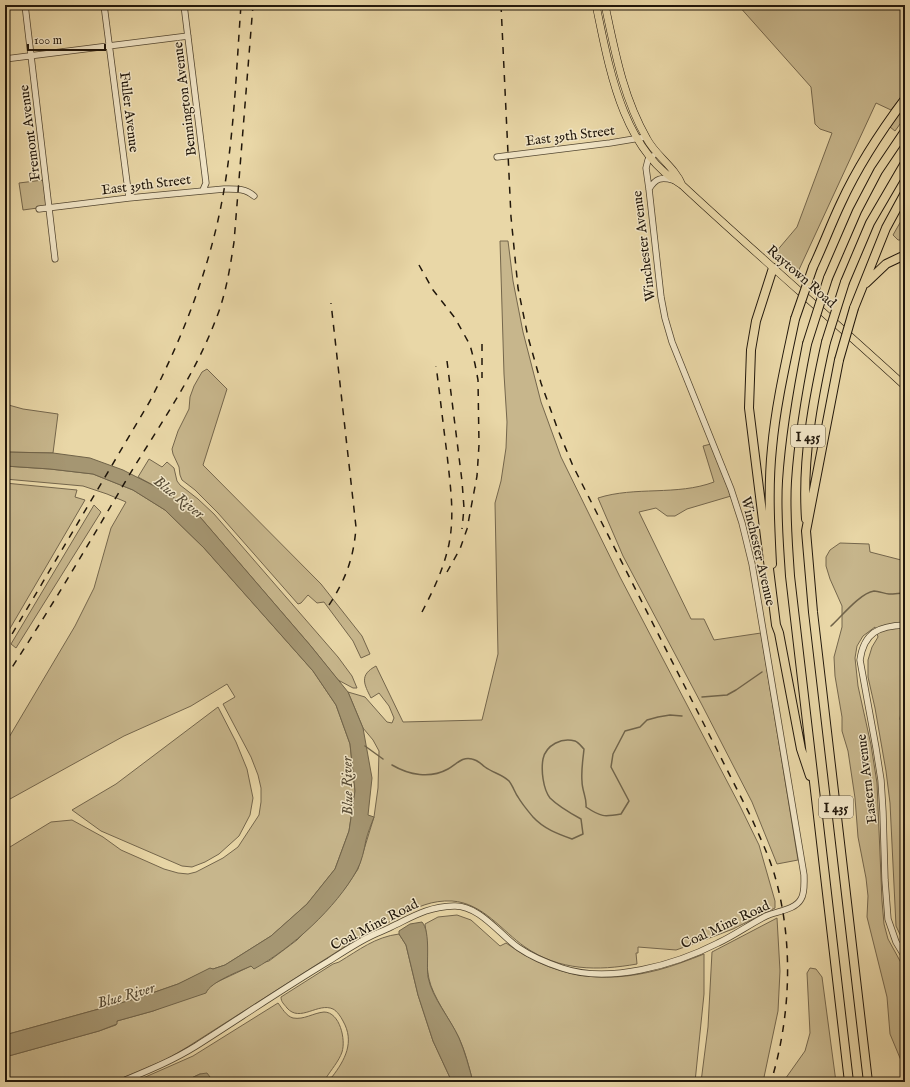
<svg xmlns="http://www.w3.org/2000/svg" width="910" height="1087" font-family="'IM FELL English',serif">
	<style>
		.green { fill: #c7b68c; stroke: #74664c }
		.water { fill: #a59672; stroke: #706349 }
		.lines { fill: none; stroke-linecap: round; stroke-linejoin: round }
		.stream { stroke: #706349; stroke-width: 1.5 }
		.minor-casing { stroke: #534732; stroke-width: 7 }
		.major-casing { stroke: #21170b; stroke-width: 8 }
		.highway-casing { stroke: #21170b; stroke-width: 10 }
		.minor { stroke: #f1e5c6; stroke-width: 5.5 }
		.major { stroke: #e9d7a7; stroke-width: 7 }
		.highway { stroke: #e9d7a7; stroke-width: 8 }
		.rail { stroke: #21170b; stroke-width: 1.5; stroke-dasharray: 7 7; stroke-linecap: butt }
		.highway-bridge-casing { stroke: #21170b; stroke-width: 10; stroke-linecap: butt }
		.highway-bridge { stroke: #e9d7a7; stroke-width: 8 }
		.labels { text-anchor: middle; stroke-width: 3; stroke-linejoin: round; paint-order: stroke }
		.shield { fill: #f1e5c6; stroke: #5f5543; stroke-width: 1 }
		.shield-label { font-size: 13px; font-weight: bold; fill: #21170b }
		.street-label { font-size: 14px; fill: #21170b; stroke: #f1e5c6 }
		.water-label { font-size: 15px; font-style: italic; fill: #564a34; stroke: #f1e5c6 }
	</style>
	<rect width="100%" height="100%" fill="#e9d7a7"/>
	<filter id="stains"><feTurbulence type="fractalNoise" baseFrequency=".005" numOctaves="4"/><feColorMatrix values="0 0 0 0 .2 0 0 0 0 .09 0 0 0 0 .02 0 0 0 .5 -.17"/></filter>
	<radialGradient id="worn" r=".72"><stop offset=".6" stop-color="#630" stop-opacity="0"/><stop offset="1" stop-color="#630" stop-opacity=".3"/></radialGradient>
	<path class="green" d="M 738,5 L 902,5 L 905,27 L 905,92 L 891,110 L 876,103 L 797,274 L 775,253 L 797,227 L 832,133 L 820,129 L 815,124 L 811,87 Z
		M 905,106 L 905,117 L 895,131 L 890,127 Z
		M 43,180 L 47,204 L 45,207 L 23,210 L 19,183 Z
		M 905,214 L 905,240 L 898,240 L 893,235 Z
		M 500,241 L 508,241 L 513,281 L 523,332 L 541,402 L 561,457 L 620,577 L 740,806 L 759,845 L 775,901 L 775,908 L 733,929 L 699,942 L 676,950 L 638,947 L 638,953 L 636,953 L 637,964 C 597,971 560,971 525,947 C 502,931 483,903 452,901 C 432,900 417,907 400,916 C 392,921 385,925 375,926 L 373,930 L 360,937 L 189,1046 L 169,1058 L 113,1082 L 5,1082 L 5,1057 L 99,1031 L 116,1025 L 117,1021 L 153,1011 L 207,989 L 215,983 L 251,966 L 269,961 L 297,940 L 320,917 L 346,887 L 358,869 L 374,817 L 378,788 L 379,751 L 373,740 L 363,728 L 348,692 L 365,697 L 387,722 L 392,723 L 394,718 L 389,706 L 379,693 L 371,698 C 364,684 359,675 376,666 L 403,722 L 482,720 L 498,654 L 495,503 L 501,481 L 506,448 L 507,422 L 504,374 Z
		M 207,369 L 227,389 L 203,465 L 321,584 L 362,636 L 370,654 L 361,658 L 353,641 L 324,602 L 317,603 L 308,595 L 301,603 L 298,604 L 218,513 L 195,490 L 182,480 L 180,475 L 179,467 L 173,454 L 172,449 L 178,431 L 189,409 L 190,397 L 194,386 L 202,372 Z
		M 5,404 L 23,409 L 58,414 L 53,453 L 5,452 Z
		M 711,444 L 731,496 L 687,509 L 675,516 L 667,516 L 656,508 L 639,512 L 691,619 L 704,619 L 714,640 L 761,633 L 798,860 L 777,864 L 752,802 L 702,705 L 623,556 L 598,498 C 635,486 677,496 714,482 L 703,446 Z
		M 149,459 L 162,467 L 167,462 L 174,468 L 177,481 L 180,485 L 198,499 L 214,514 L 338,657 L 352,676 L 357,688 L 353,688 L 338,680 L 310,645 L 200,517 L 166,492 L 138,477 Z
		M 5,466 L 50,469 L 93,474 L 133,490 L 165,510 L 204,548 L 313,671 L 336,705 L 350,744 L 355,791 L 349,831 L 335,869 L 307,904 L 271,936 L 225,965 L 213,969 L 210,969 L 178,984 L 135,999 L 5,1035 L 5,850 L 51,822 L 72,820 L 103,837 L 121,850 L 164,869 L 178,873 L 188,874 L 196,872 L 223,858 L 238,847 L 259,815 L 261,802 L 261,788 L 258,775 L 251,757 L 223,704 L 235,697 L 227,684 L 191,706 L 124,736 L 10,799 L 5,800 L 5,744 L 75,626 L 94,588 L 111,528 L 126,502 L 107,494 L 83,486 L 5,479 Z
		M 5,483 L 77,490 L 75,497 L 85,500 L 5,637 Z
		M 94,505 L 101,512 L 16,648 L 11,644 Z
		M 840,543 L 869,544 L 870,552 L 905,561 L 905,680 L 900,719 L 905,733 L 905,945 L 896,926 L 890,803 L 886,771 L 875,708 L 868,677 L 868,660 L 872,647 L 878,637 L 875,627 L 863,636 L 857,646 L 855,658 L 858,686 L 871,745 L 877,783 L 882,901 L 884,924 L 888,939 L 905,970 L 905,1070 L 890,1034 L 887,997 L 867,917 L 868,896 L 866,878 L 858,837 L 855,798 L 848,751 L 842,731 L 842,717 L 835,676 L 834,657 L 842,627 L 842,606 L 830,579 L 826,566 L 826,557 L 830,550 Z
		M 218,707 L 236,742 L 247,769 L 253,798 L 250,815 L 239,836 L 219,854 L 205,862 L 192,867 L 182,866 L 101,831 L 72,810 L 116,784 Z
		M 457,915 L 471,920 L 500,946 L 506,943 C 554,977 600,985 658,970 C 673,966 689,960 704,954 L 704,994 L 695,1082 L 473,1082 C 469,1067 465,1050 458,1036 C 449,1018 433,997 429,979 C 425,961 428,942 425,924 L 438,917 Z
		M 777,918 L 780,971 L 778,1011 L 763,1082 L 701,1082 L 708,1027 L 712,952 Z
		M 399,934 L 406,945 L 418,995 L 433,1041 L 452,1082 L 209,1082 L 210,1077 L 200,1074 L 183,1082 L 134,1082 L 193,1056 L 278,1003 C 282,1008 286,1016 293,1018 C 304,1020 313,1013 324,1012 C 340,1012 346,1040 342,1052 C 339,1061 331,1070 326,1078 L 332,1077 C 345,1060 355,1042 343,1021 C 341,1017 337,1011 333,1009 C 318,1002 300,1023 287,1008 C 284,1004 281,1002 281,997 L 333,964 L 339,962 C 359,950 375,937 399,934 Z
		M 810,968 L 816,969 L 822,977 L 836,1082 L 783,1082 L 805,1051 L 810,1033 L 807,973 Z"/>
	<path class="water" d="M 5,452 L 53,453 L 90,458 L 123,470 L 166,492 L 200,517 L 310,645 L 348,692 L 363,728 L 372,778 L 368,815 L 374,817 C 371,825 368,832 366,840 C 364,850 362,861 357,870 C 336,908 292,948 254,969 L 251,966 C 240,971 210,982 206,993 L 153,1011 L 117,1021 L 117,1024 L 99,1031 L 5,1057 L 5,1035 L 135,999 L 178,984 L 210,968 L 213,969 L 225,965 L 271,936 L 307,904 L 335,869 L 349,831 L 355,791 L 350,744 L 336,705 L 313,671 L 204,548 L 165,510 L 133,490 L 93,474 L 50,469 L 5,466 Z
		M 422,922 C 431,932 426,963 428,977 C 432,998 450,1018 459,1038 C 465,1052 469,1067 473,1082 L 452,1082 L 433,1041 L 418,995 L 406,945 L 399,934 L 399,931 L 410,924 Z
		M 207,1073 L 210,1077 L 209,1082 L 183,1082 L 200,1074 Z"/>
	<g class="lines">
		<path class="stream" d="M 831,626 C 841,617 860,593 874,591 C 879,591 885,594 889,594 C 895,594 900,593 905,593
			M 702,697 L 727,695 L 736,690 L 762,672
			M 365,746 L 383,759
			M 392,765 C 409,775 430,779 448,769 C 456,765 462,756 472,759 C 478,760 481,764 485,767 C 493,773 502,774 509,781 C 513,786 515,793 518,797 C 522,804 528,811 533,817 C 544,829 558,834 572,839 L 583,834 L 581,819 C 570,813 559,807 550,798 C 543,789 541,770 543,759 C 546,745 562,737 575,741 C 578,742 581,746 584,749 C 583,760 581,770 582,781 C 582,791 587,798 586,807 C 601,817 604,817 621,814 L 629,801 L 611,767 L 613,754 L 625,731 L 640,727 L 647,720 L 658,717 L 670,715 L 682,716"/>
		<defs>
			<path id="minor" d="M 25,5 L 55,259
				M 104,5 L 129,198
				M 184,5 L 206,183 L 203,190
				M 5,59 L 188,36
				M 497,157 L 610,143 L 646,137
				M 649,189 C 656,178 661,177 673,180
				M 39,209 L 129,198 L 224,189 C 235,189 245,188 254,196
				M 905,625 C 879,626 864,632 860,660 L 876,748 L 881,780 L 883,812 L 885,880 L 888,919 L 896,942 L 905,957
				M 121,1082 C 147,1071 172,1061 196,1046 C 240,1018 284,988 329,961 C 343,952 358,942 373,935 C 379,932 386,930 391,927 C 414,916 427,907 454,906 C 479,905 500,935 519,948 C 532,957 547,963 562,968 C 609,984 675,965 718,943 C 735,935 750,924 766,916 C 777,911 795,910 801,899 C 805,893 804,882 804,875 L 752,564 L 742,523 L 731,489 L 672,342 L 665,318 L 661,297 L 649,189 L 646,168 L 648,160 L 653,156"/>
			<path id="major" d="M 596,5 C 609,67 622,150 682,185 C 755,253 831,318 905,386
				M 605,5 C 615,52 623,97 647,139 C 656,156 675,167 682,185"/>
			<path id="highway" d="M 813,267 C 823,246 831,224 841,203 C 858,166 881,131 905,99
				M 773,268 L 756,321 L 751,350 L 749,408 L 776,625 L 779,633 L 801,749 L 810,776
				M 828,278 L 857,211 L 878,171 L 905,131
				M 845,282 L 870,223 L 905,163
				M 866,283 L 886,264 L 905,255
				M 854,308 L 886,228 L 905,193
				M 807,344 C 798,389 790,435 787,481 C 785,513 788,544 790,576 L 849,1082
				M 839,360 L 806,531 L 813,612 L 868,1082
				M 806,519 C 802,459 813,400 826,342
				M 772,564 C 770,525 768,486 772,448 C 776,404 786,362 795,319"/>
		</defs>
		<use href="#minor" class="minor-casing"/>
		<use href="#major" class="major-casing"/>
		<use href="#highway" class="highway-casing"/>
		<use href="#minor" class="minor"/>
		<use href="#major" class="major"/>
		<use href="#highway" class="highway"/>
		<path class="rail" d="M 501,5 L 511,217 L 518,288 L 528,337 L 541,383 L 558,430 L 573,466 L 751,817 C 759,835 768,854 774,873 C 794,941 791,1016 771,1082
			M 419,265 L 433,290 L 455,318 L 470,345 L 475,364 L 478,380 L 479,445 L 477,476 L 467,529 L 460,549 L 447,572
			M 482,344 L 482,378
			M 447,361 L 462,481 L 464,508 L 462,529
			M 329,605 C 346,579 354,557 356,527 L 331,303
			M 422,612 C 433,591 444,568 449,544 C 455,514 450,484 447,454 C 443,424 440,395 436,366
			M 5,646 L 150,401 C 181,340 206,278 220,211 C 234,144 236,73 241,5
			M 5,678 C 48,613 88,545 128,477 C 159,426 195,375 216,319 C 226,294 230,268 234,242 L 253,5"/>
		<defs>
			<path id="highway-bridge" d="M 795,319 L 813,267
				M 826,342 L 845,282
				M 807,344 L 828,278
				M 839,360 L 854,308"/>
		</defs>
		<use href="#highway-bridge" class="highway-bridge-casing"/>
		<use href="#highway-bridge" class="highway-bridge"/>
	</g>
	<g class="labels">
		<g class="shield">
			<rect x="791" y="425" width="34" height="22" rx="3"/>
			<rect x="819" y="796" width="34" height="22" rx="3"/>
		</g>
		<g class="shield-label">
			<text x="808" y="441">I 435</text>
			<text x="836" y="812">I 435</text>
		</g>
		<g class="street-label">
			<text transform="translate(184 99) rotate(-97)" y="5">Bennington Avenue</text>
			<text transform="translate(130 112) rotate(83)" y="5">Fuller Avenue</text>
			<text transform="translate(29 133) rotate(-97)" y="5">Fremont Avenue</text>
			<text transform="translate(570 135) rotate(-7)" y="5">East 39th Street</text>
			<text transform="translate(146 184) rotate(-7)" y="5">East 39th Street</text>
			<text transform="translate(643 246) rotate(-97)" y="5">Winchester Avenue</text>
			<text transform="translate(802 276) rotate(41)" y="5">Raytown Road</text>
			<text transform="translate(759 551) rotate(77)" y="5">Winchester Avenue</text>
			<text transform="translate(866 779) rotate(-97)" y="5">Eastern Avenue</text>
			<text transform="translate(374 924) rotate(-27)" y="5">Coal Mine Road</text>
			<text transform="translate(725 924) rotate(-25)" y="5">Coal Mine Road</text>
		</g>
		<g class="water-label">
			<text transform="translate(179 497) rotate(38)" y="5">Blue River</text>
			<text transform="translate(347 786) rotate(-91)" y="5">Blue River</text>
			<text transform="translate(126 995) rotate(-16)" y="5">Blue River</text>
		</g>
	</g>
	<rect width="910" height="1087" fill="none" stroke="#e9d7a7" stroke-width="20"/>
	<rect x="6" y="6" width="898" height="1075" fill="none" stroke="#21170b" stroke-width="2"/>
	<rect x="10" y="10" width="890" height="1067" fill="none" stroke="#21170b"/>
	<path d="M28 44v6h77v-6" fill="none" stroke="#21170b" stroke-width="2"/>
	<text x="34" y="44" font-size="12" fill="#21170b" stroke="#f1e5c6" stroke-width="3" paint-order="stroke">100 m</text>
	<rect width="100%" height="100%" filter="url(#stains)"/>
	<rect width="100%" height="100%" fill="url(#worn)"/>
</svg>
